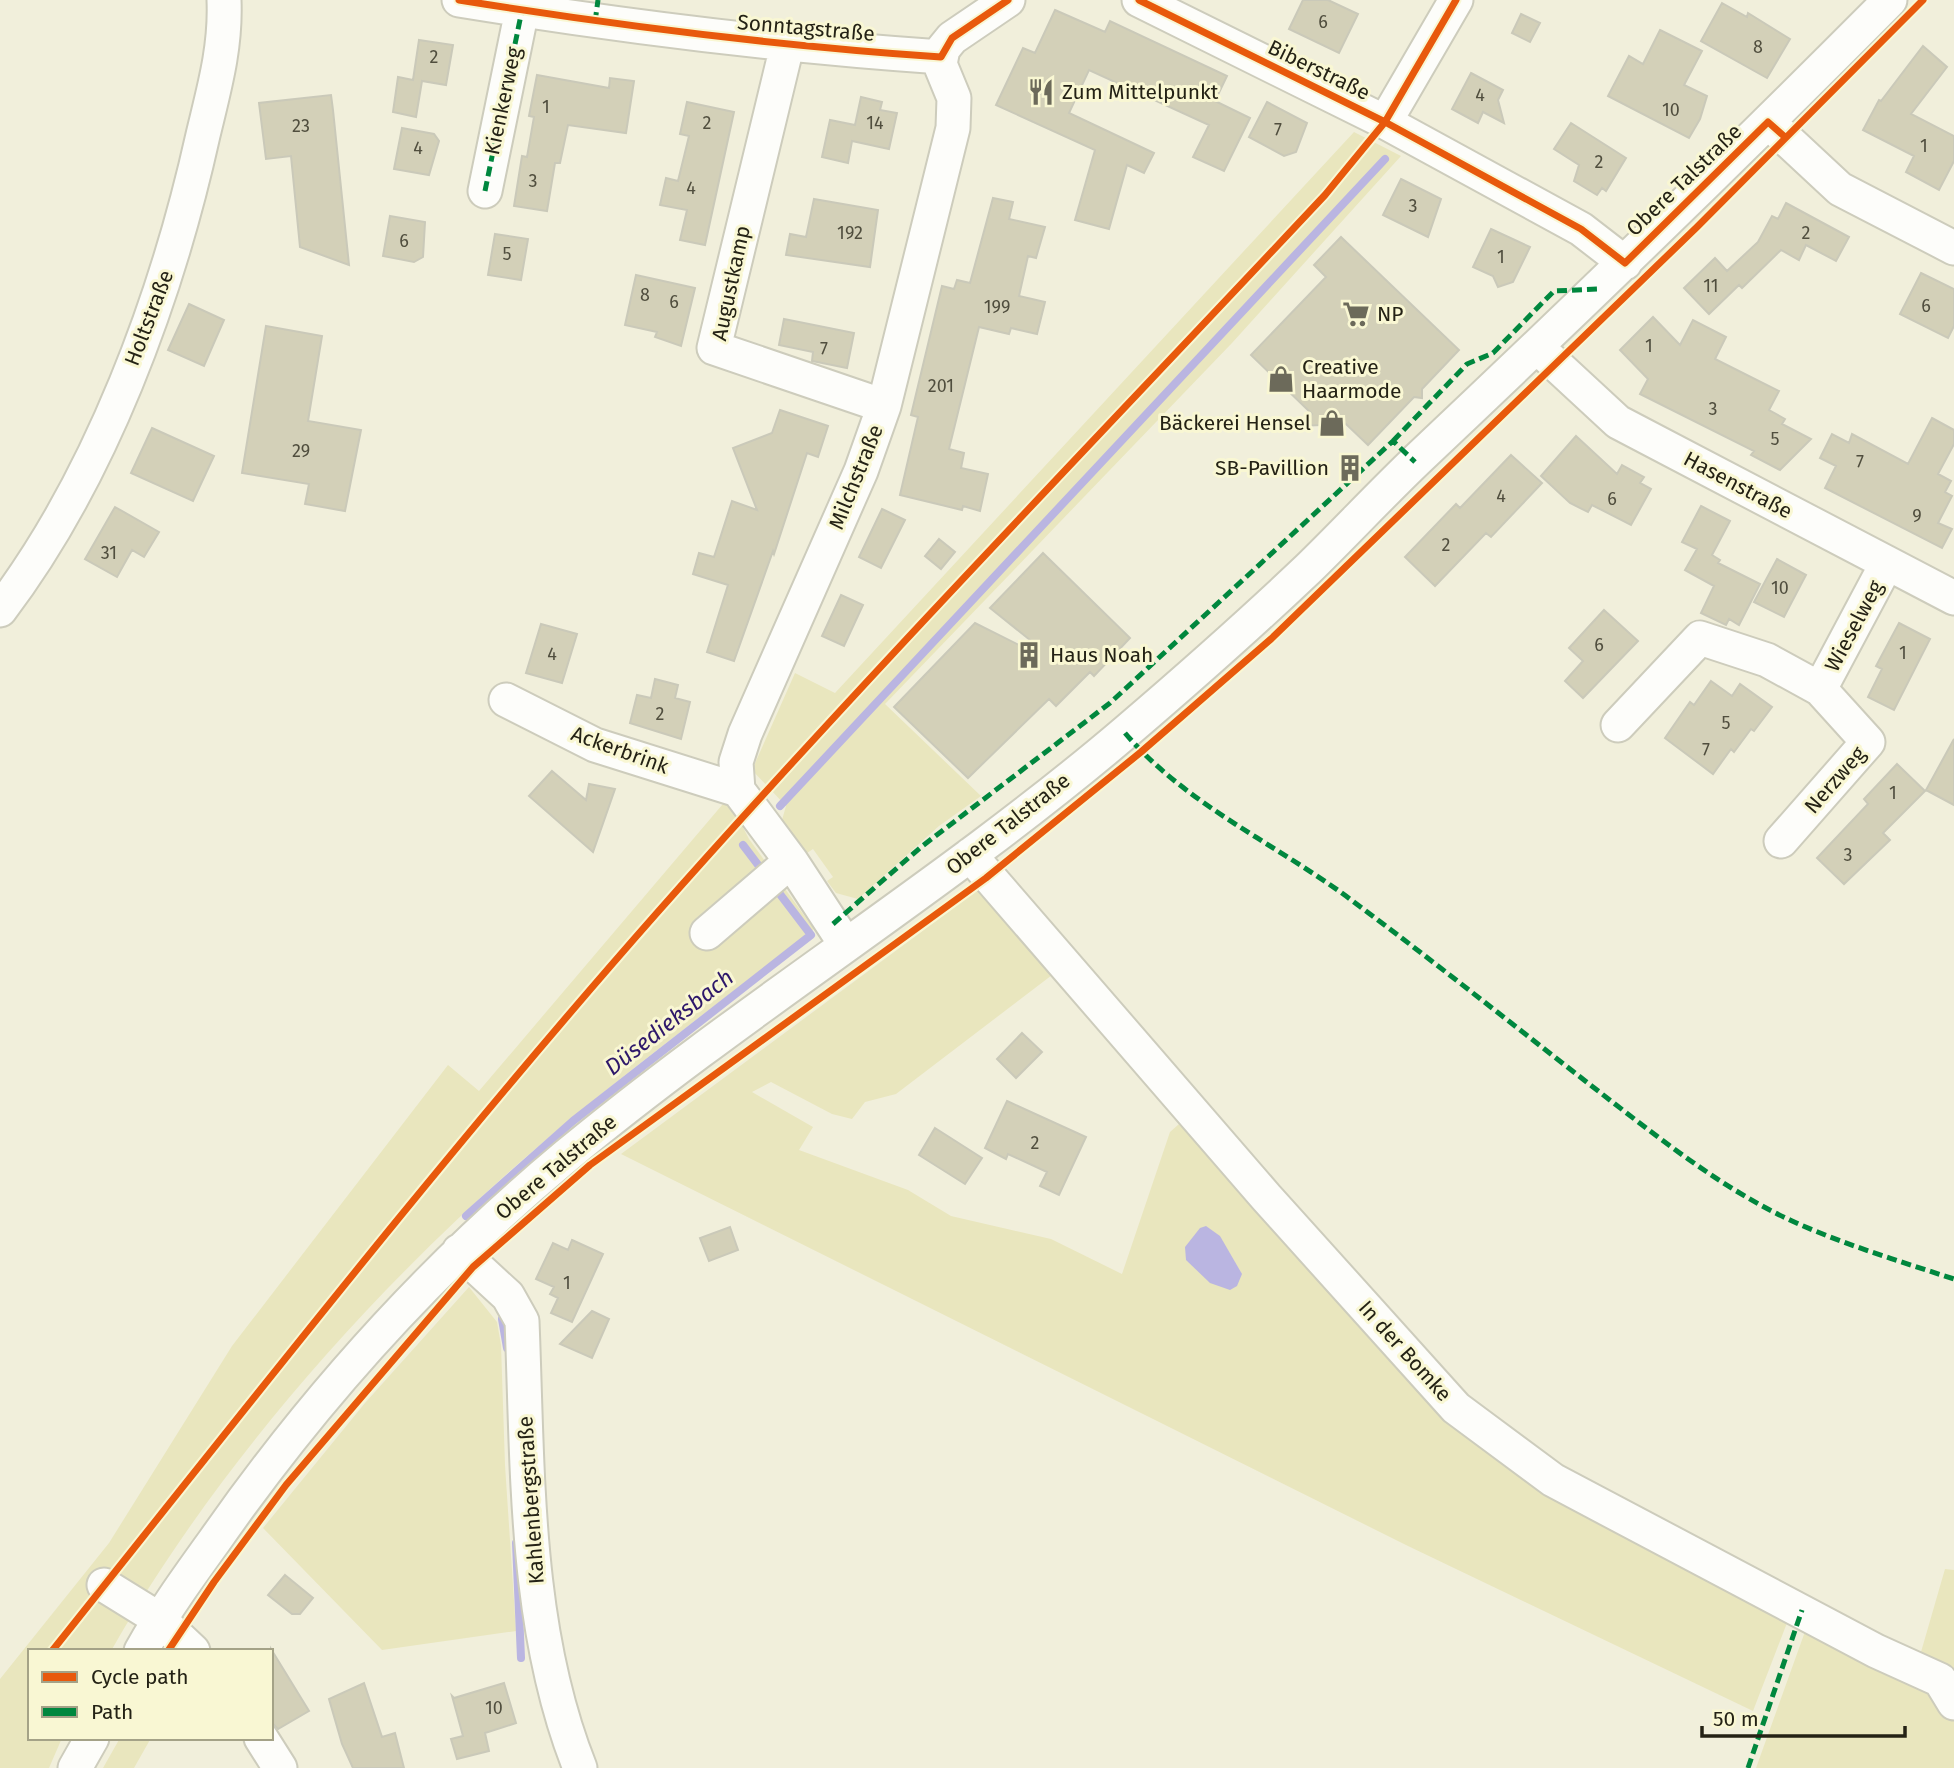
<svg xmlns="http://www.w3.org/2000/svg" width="1954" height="1768" font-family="'Fira Sans',sans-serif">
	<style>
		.green { fill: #e9e6be }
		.water { fill: #bab5e1 }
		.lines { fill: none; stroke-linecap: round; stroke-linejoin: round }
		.stream { stroke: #bab5e1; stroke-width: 8 }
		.building { fill: #d3d0b8; stroke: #cac9b9; stroke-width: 2 }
		.minor-casing { stroke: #cdccbc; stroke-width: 37 }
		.minor { stroke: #fdfdfa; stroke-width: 33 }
		.quiet { stroke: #00873e; stroke-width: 5; stroke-dasharray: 10 5; stroke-linecap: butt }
		.cycleway-casing { stroke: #f9f7d3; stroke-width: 11 }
		.cycleway { stroke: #e8590c; stroke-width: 7 }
		.labels { text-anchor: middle; stroke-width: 6; stroke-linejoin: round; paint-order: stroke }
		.number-label { font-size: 18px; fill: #504e3e }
		.street-label { font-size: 21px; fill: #242215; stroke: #f9f7d3 }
		.poi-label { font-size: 21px; fill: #242215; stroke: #f9f7d3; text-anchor: start }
		.water-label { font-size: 23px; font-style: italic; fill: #2e186a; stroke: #f9f7d3 }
	</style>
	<rect width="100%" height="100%" fill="#f1efdb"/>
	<path class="green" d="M 1354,132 L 1401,156 L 1232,343 L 885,704 L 981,796 L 939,826 L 858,899 L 836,893 L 827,881 L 833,877 L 813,849 L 807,853 L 782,820 L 786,806 L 752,770 L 795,673 L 835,693 Z
		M 728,798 L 749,839 L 814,929 C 733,992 651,1053 572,1118 C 397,1262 223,1453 111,1651 L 30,1651 L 30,1738 L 62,1738 L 49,1768 L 0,1768 L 0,1679 L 109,1543 L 232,1346 L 448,1065 L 479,1091 Z
		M 982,887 L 1056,972 L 896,1094 L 865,1102 L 852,1119 L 832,1114 L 771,1082 L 752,1092 L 813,1127 L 799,1150 L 908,1190 L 951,1216 L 1051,1239 L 1122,1274 L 1170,1132 L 1187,1117 L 1419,1380 L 1790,1615 L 1753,1711 L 1408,1546 L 621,1154 Z
		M 469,1287 L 497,1322 L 501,1345 L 505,1465 L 516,1631 L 382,1650 L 263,1528 L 365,1403 Z
		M 1945,1569 L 1954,1570 L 1954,1768 L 1756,1768 L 1807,1626 L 1859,1651 L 1921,1652 Z
		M 120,1738 L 151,1738 L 134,1768 L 103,1768 Z"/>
	<path class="water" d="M 1206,1226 L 1220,1236 L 1242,1274 L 1237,1286 L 1230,1290 L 1210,1283 L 1186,1260 L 1185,1247 L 1200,1228 Z"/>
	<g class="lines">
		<path class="stream" d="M 780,806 L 1385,159
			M 743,845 L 765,874
			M 466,1216 L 573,1121 L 811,935 L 773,885
			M 502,1319 L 507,1348
			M 516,1543 L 521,1658"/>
	</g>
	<path class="building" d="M 1303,0 L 1328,0 L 1358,14 L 1339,53 L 1289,29 Z
		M 1722,3 L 1747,17 L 1748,13 L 1790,39 L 1767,78 L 1701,41 Z
		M 1055,10 L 1105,32 L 1110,21 L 1227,76 L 1215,101 L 1250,118 L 1224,171 L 1193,157 L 1209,125 L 1089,70 L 1069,113 L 1154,153 L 1144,173 L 1127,165 L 1109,229 L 1075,220 L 1095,150 L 996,105 L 1023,48 L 1035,53 Z
		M 1521,14 L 1540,23 L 1530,42 L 1512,33 Z
		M 1660,30 L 1702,51 L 1684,85 L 1707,96 L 1700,119 L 1689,138 L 1608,96 L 1629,56 L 1643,64 Z
		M 419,40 L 453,45 L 446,85 L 422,81 L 416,117 L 393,112 L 398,77 L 413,80 Z
		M 1923,46 L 1947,67 L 1911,114 L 1954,136 L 1954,161 L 1939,190 L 1906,172 L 1914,156 L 1863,130 L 1879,100 L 1881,101 Z
		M 1471,73 L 1503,90 L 1498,100 L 1504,123 L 1483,112 L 1478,123 L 1452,109 Z
		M 537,75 L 609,88 L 610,78 L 634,81 L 626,133 L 568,125 L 560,163 L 555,163 L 547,211 L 514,206 L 522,156 L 527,157 L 534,117 L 529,116 Z
		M 331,95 L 333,110 L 349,265 L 300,247 L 291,156 L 266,159 L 259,103 Z
		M 861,97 L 882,102 L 880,110 L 897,113 L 889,149 L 852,141 L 848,163 L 822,157 L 830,120 L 855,125 Z
		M 687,102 L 734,112 L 705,245 L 680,240 L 687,210 L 660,205 L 666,178 L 678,181 L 689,136 L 680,134 Z
		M 1267,102 L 1307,123 L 1296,152 L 1284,156 L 1249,137 Z
		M 1571,123 L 1626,158 L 1606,191 L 1602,188 L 1597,195 L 1574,181 L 1579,165 L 1554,149 Z
		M 402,128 L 434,134 L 439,141 L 429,175 L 394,169 Z
		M 1401,179 L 1441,199 L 1428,237 L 1383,215 Z
		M 993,198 L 1013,202 L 1009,219 L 1045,227 L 1036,258 L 1028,256 L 1019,296 L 1045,302 L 1037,334 L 1011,328 L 1009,334 L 979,327 L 949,449 L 964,453 L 961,468 L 988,474 L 980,511 L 963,506 L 962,510 L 900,495 L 918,417 L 911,415 L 942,286 L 954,289 L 957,280 L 970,283 Z
		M 814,199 L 878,210 L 870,267 L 786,255 L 790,234 L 806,237 Z
		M 1786,203 L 1849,237 L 1836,261 L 1806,245 L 1799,260 L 1781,250 L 1742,288 L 1739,285 L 1709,314 L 1684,288 L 1715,258 L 1727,271 L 1758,242 L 1772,216 L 1778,219 Z
		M 390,216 L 425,222 L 423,257 L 414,262 L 383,256 Z
		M 1491,229 L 1530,247 L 1513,282 L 1498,287 L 1493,276 L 1473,267 Z
		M 495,234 L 528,239 L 521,280 L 488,275 Z
		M 1341,237 L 1459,350 L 1422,389 L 1422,398 L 1414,397 L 1368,445 L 1346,424 L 1300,426 L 1312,414 L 1251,355 L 1326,277 L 1314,265 Z
		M 1921,273 L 1954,289 L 1954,326 L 1948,338 L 1900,314 Z
		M 636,275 L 695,288 L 681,346 L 655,337 L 657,332 L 625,325 Z
		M 189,304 L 224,320 L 204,366 L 168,350 Z
		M 1653,317 L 1680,345 L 1693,320 L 1726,337 L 1715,359 L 1779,391 L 1769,410 L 1785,419 L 1782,424 L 1811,439 L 1780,470 L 1751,455 L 1754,451 L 1640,394 L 1648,379 L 1620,350 Z
		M 784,319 L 854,333 L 847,368 L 812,361 L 813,352 L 779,345 Z
		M 266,326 L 322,336 L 308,421 L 361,430 L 345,511 L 305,504 L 309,484 L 242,473 Z
		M 780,410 L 828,426 L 818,457 L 807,453 L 774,554 L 773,551 L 734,661 L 707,652 L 728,585 L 693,574 L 699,553 L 714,557 L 732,501 L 757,510 L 733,448 L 772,433 Z
		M 1932,418 L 1954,430 L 1954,444 L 1938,474 L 1951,481 L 1945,492 L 1952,496 L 1938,523 L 1952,529 L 1942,548 L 1825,488 L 1836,466 L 1820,458 L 1832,434 L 1849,443 L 1852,434 L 1908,464 Z
		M 152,428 L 214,456 L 193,501 L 131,473 Z
		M 1576,436 L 1617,474 L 1622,465 L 1644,477 L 1640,483 L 1651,489 L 1631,525 L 1592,505 L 1588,512 L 1570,503 L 1541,476 Z
		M 1511,455 L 1542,483 L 1491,537 L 1486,533 L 1435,586 L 1405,557 L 1456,504 L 1460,508 Z
		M 1701,506 L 1730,521 L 1712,555 L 1720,560 L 1718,563 L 1760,584 L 1739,625 L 1729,619 L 1726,625 L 1701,613 L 1714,586 L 1685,570 L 1697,549 L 1682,542 Z
		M 115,507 L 159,532 L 144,557 L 132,550 L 117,577 L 85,559 Z
		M 882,509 L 905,520 L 881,568 L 859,557 Z
		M 939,539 L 955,552 L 941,569 L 925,556 Z
		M 1043,553 L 1130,638 L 1094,676 L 1090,672 L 1056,706 L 1049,699 L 968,778 L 894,707 L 975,623 L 1025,648 L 1030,640 L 990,608 Z
		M 1777,559 L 1806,575 L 1784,617 L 1754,602 Z
		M 841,595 L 863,605 L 844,646 L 822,636 Z
		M 1604,610 L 1638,641 L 1583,698 L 1565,681 L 1583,661 L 1569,648 Z
		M 1899,623 L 1930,639 L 1894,710 L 1868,697 L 1882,669 L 1876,666 Z
		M 541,624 L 577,634 L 562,683 L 526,673 Z
		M 655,679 L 678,685 L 675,698 L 690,702 L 681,739 L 630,723 L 637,695 L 651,698 Z
		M 1711,681 L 1732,696 L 1740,684 L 1772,707 L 1754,731 L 1751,729 L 1734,752 L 1731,749 L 1713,774 L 1665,738 L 1690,702 L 1694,705 Z
		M 1954,739 L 1954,805 L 1926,790 Z
		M 1897,764 L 1925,791 L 1883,833 L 1890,840 L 1844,884 L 1817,858 L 1868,804 L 1864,799 Z
		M 552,771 L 586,800 L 589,784 L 615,789 L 593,852 L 529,796 Z
		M 1022,1033 L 1042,1052 L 1016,1078 L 997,1059 Z
		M 1007,1101 L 1086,1137 L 1059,1195 L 1040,1186 L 1047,1172 L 1008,1154 L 1006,1159 L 985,1148 Z
		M 935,1128 L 982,1158 L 965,1184 L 919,1155 Z
		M 730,1227 L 738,1250 L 709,1261 L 700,1238 Z
		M 572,1240 L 603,1254 L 572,1322 L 551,1313 L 558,1298 L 550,1294 L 554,1287 L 536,1279 L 553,1243 L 568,1250 Z
		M 592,1311 L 609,1319 L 592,1358 L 560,1344 Z
		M 285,1575 L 313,1598 L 300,1614 L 292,1614 L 268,1595 Z
		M 271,1649 L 309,1711 L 278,1729 L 271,1722 Z
		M 364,1683 L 382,1737 L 395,1733 L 404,1768 L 353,1768 L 342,1744 L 329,1699 Z
		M 504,1683 L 516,1723 L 485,1733 L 489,1751 L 457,1759 L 451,1739 L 463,1736 L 452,1696 L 454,1698 Z"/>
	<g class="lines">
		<defs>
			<path id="minor" d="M 459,0 C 620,26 779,46 941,57
				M 1139,0 L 1385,122 L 1581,229 L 1625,263
				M 787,46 L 714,348 L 884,406
				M 1385,122 L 1456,0
				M 1768,122 L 1840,189 L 1954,248
				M 485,191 L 522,10
				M 1538,348 L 1618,422 L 1954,598
				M 0,610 C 101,477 167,297 203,135 C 214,89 226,48 224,0
				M 1820,689 L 1887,563
				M 506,700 L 595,745 L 738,790
				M 1618,725 L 1700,638 L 1767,660 L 1820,689 L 1868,742 L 1781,841
				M 970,855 L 1266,1197 L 1456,1408 L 1553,1480 L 1876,1651 L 1940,1680 L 1954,1703
				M 707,933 L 791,861
				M 846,945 L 791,861 L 738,790 L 736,762 L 745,734 L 861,471 L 884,406 L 953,128 L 954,98 L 940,64 L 943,49 L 952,38 L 1008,0
				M 459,1251 L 508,1296 L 522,1321 C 528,1469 524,1628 580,1768
				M 104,1585 L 159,1619 L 193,1651
				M 141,1651 C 163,1612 189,1576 215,1540 C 315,1397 433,1267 566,1156 C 747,1006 949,883 1127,731 C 1189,678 1250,624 1308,569 C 1346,532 1382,493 1420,457 C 1579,307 1736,155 1890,0
				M 261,1738 L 280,1768
				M 75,1768 L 92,1738"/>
		</defs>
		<use href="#minor" class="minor-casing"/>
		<use href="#minor" class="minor"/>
		<path class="quiet" d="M 595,22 L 598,0
			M 485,191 L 522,10
			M 1393,441 L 1467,364 L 1493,353 L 1554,291 L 1598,289
			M 1125,733 C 1185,804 1276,844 1350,899 C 1432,960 1512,1024 1593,1087 C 1654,1134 1719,1187 1790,1220 C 1842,1244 1899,1261 1954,1279
			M 833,924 L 921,847 L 1110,703 L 1393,441 L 1415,462
			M 1748,1768 L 1802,1610"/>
		<defs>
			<path id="cycleway" d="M 459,0 C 620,26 779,46 941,57 L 952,38 L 1008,0
				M 1139,0 L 1385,122 L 1581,229 L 1625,263 L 1768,122 L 1785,137
				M 52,1651 C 250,1403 446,1152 656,914 C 873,669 1101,434 1325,195 L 1385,122 L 1456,0
				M 168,1651 L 214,1582 L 286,1485 L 473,1267 L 590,1165 L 986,878 L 1141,752 L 1271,639 L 1697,227 L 1923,0"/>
		</defs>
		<use href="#cycleway" class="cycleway-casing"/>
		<use href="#cycleway" class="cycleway"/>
	</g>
	<defs>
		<symbol id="restaurant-bare" viewBox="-9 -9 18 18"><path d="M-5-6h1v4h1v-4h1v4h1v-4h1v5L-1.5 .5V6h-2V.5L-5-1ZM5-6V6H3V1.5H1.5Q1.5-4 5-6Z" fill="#6c6a5a" stroke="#f9f7d3" stroke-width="2.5" paint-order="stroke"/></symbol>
		<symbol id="supermarket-bare" viewBox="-9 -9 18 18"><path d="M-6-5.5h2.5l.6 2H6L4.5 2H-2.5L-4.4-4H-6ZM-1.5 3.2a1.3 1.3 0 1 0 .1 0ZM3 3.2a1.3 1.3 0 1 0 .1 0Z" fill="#6c6a5a" stroke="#f9f7d3" stroke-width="2.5" paint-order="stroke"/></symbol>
		<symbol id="shop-bare" viewBox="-9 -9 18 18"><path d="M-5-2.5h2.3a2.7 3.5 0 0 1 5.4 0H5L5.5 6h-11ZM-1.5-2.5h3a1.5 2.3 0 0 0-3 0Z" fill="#6c6a5a" stroke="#f9f7d3" stroke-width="2.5" paint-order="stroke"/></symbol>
		<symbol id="building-bare" viewBox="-9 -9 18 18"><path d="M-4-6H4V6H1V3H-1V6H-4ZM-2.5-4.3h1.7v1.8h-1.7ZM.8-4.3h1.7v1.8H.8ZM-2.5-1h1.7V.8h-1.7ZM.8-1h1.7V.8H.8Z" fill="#6c6a5a" stroke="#f9f7d3" stroke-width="2.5" paint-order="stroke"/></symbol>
	</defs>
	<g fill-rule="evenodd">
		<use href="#restaurant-bare" x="1022" y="73" width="38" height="38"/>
		<use href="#supermarket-bare" x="1337" y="295" width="38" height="38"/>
		<use href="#shop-bare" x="1262" y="360" width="38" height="38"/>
		<use href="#shop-bare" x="1313" y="404" width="38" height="38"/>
		<use href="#building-bare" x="1331" y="449" width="38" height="38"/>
		<use href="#building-bare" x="1010" y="636" width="38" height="38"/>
	</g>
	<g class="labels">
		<g class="number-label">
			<text x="1323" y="28">6</text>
			<text x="1758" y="53">8</text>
			<text x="434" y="63">2</text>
			<text x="1480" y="101">4</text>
			<text x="546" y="113">1</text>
			<text x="1671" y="116">10</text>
			<text x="707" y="129">2</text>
			<text x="875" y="129">14</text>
			<text x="301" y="132">23</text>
			<text x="1278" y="136">7</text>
			<text x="1924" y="152">1</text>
			<text x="418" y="154">4</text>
			<text x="1599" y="168">2</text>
			<text x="533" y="187">3</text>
			<text x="691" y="194">4</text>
			<text x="1413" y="212">3</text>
			<text x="850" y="239">192</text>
			<text x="1806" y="239">2</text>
			<text x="404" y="247">6</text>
			<text x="507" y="260">5</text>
			<text x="1501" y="263">1</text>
			<text x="1711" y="292">11</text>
			<text x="645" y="301">8</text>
			<text x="674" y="308">6</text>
			<text x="1926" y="312">6</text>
			<text x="997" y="313">199</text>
			<text x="1649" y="352">1</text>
			<text x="824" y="355">7</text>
			<text x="941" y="392">201</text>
			<text x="1713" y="415">3</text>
			<text x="1775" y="445">5</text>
			<text x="301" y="457">29</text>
			<text x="1860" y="468">7</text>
			<text x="1501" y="502">4</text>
			<text x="1612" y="505">6</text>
			<text x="1917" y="522">9</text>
			<text x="1446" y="551">2</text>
			<text x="109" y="559">31</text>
			<text x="1780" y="594">10</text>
			<text x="1599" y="651">6</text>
			<text x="1903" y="659">1</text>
			<text x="552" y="660">4</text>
			<text x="660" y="720">2</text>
			<text x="1726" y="729">5</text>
			<text x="1706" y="756">7</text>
			<text x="1893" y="799">1</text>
			<text x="1848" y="861">3</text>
			<text x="1035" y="1149">2</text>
			<text x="567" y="1289">1</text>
			<text x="494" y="1714">10</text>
		</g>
		<g class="street-label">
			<text transform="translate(806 28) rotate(5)" y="7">Sonntagstraße</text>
			<text transform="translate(1319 70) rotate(26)" y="7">Biberstraße</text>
			<text transform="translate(503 101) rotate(-78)" y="7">Kienkerweg</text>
			<text transform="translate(1684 180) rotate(-44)" y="7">Obere Talstraße</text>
			<text transform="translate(731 283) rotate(-78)" y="7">Augustkamp</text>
			<text transform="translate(149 318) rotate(-69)" y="7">Holtstraße</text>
			<text transform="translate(856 477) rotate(-68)" y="7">Milchstraße</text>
			<text transform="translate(1738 485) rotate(28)" y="7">Hasenstraße</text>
			<text transform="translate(1854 626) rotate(-62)" y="7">Wieselweg</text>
			<text transform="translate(620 750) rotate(20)" y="7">Ackerbrink</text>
			<text transform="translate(1835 780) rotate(-49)" y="7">Nerzweg</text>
			<text transform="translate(1008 824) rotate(-38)" y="7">Obere Talstraße</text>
			<text transform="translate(556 1167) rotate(-40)" y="7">Obere Talstraße</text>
			<text transform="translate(1405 1351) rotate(48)" y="7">In der Bomke</text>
			<text transform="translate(531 1500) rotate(-94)" y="7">Kahlenbergstraße</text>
		</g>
		<g class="poi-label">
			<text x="1062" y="99">Zum Mittelpunkt</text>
			<text x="1377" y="321">NP</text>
			<text x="1302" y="374">Creative<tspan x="1302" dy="24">Haarmode</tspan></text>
			<text x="1311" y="430" text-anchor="end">Bäckerei Hensel</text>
			<text x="1329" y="475" text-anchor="end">SB-Pavillion</text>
			<text x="1050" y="662">Haus Noah</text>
		</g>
		<g class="water-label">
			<text transform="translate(669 1022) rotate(-38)" y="8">Düsedieksbach</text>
		</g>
	</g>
	<rect x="28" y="1649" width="245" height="91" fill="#f9f7d3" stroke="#a4a287" stroke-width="2"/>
	<rect x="42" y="1672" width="35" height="10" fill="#e8590c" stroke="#a4a287" stroke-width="2"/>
	<text x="91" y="1684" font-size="21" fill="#242215">Cycle path</text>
	<rect x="42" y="1707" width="35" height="10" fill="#00873e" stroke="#a4a287" stroke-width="2"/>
	<text x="91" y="1719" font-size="21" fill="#242215">Path</text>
	<path d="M1702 1726v10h203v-10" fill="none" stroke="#242215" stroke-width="3.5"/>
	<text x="1713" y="1726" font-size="21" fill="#242215" stroke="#f9f7d3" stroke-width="5" paint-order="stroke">50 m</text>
</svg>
